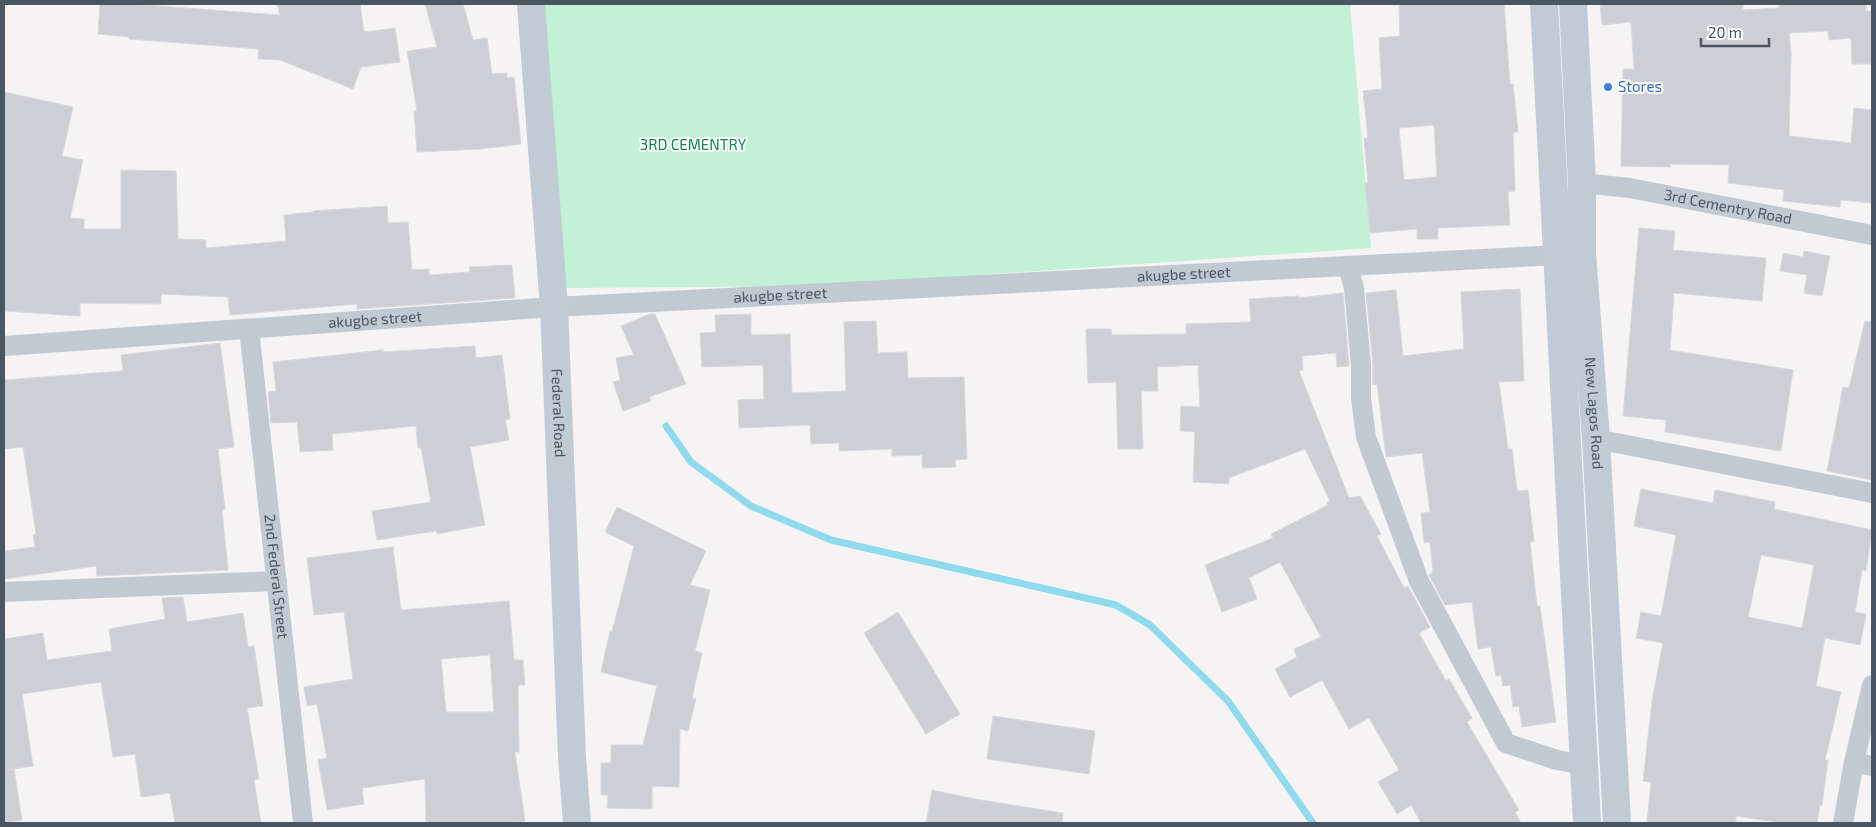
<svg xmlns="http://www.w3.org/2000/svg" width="1876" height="827" font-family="'Exo 2',sans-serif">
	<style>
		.green { fill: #c3f1d5 }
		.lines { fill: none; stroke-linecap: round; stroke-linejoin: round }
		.stream { stroke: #90daee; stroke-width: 7 }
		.building { fill: #cdcfd5; stroke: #d7d9de; fill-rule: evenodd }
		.street { stroke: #c1cad2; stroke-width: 20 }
		.secondary { stroke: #c1cbd6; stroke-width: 28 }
		.shop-dot { fill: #3f7fe0; stroke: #fff; stroke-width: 2 }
		.labels { text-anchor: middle; stroke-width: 4; stroke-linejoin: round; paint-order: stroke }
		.shop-label { font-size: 15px; fill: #366cbe; stroke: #fff; text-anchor: start }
		.park-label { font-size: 15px; fill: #17864f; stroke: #fff }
		.street-label { font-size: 15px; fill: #4a5661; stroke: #fff }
	</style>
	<rect width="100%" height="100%" fill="#f5f3f3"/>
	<path class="green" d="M 540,4 L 1350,4 L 1371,248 L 818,286 L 563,288 Z"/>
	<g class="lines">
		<path class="stream" d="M 666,426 L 691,462 L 751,506 L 831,540 L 1116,605 L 1150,625 L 1228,701 L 1313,823"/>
	</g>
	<path class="building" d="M 100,4 L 133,4 L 280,15 L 277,4 L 360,4 L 364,32 L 395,28 L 400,62 L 361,67 L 353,89 L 280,60 L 258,59 L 259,49 L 129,39 L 129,37 L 98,34 Z
		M 425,4 L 463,4 L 473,40 L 487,38 L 492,74 L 507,73 L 507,78 L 514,77 L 521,144 L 481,149 L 417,152 L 414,111 L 417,111 L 407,51 L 437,47 Z
		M 1399,4 L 1504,4 L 1510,84 L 1513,84 L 1518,132 L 1513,132 L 1515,191 L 1508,192 L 1510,225 L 1438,228 L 1438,239 L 1417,239 L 1417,229 L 1370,233 L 1365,183 L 1368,183 L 1364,138 L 1368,138 L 1363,91 L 1382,89 L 1379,38 L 1400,36 ZM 1434,125 L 1437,177 L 1404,180 L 1399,128 Z
		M 1600,4 L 1743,4 L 1743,10 L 1779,8 L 1779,4 L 1866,4 L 1866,11 L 1872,11 L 1872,64 L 1852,64 L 1851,38 L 1829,40 L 1828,31 L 1789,33 L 1791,53 L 1789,136 L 1851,143 L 1854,108 L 1872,110 L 1872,203 L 1841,200 L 1840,207 L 1783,201 L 1784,190 L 1728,183 L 1729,165 L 1670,164 L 1670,167 L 1621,166 L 1623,69 L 1634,69 L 1631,22 L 1602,25 Z
		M 4,92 L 73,107 L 62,156 L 83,160 L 70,218 L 84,219 L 84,229 L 121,229 L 121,170 L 176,171 L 178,239 L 206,240 L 206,248 L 286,241 L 284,215 L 314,212 L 313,211 L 387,206 L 388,223 L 408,222 L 412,270 L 429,269 L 429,275 L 470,272 L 469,267 L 512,265 L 515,298 L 357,309 L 357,304 L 230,315 L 228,297 L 161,294 L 161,304 L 80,303 L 80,316 L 4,311 Z
		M 1639,228 L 1675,231 L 1673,250 L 1766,258 L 1762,301 L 1674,293 L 1670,350 L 1793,370 L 1781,451 L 1665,432 L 1666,420 L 1623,416 Z
		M 1804,251 L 1830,256 L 1822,296 L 1804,293 L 1807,275 L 1780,271 L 1783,253 L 1803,257 Z
		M 1520,289 L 1524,381 L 1499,382 L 1508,449 L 1512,449 L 1517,491 L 1528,490 L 1534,541 L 1530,542 L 1537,606 L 1540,606 L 1556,722 L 1522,727 L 1519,706 L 1513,707 L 1510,685 L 1503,686 L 1501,675 L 1496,676 L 1491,647 L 1478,649 L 1472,602 L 1445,605 L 1429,575 L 1433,572 L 1430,542 L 1424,543 L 1421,513 L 1430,512 L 1422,453 L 1386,457 L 1377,384 L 1373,385 L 1373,364 L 1366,293 L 1396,290 L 1403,356 L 1464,349 L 1461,292 Z
		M 1343,293 L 1349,366 L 1337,367 L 1336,353 L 1302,356 L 1303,370 L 1299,371 L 1349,498 L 1360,496 L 1381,534 L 1377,536 L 1404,588 L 1408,586 L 1430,627 L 1419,633 L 1446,681 L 1449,679 L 1472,718 L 1467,722 L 1519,810 L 1515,812 L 1521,823 L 1421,823 L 1411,805 L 1397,814 L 1378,782 L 1399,770 L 1369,718 L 1349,729 L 1322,680 L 1290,697 L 1275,669 L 1297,657 L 1294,649 L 1321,637 L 1280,562 L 1249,578 L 1257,599 L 1222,612 L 1205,565 L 1273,538 L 1271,534 L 1328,505 L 1327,502 L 1330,501 L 1305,449 L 1229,478 L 1229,484 L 1193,482 L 1195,432 L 1180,431 L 1181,406 L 1200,407 L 1198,365 L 1157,367 L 1158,391 L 1141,391 L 1143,449 L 1118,449 L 1116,382 L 1088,383 L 1086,329 L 1111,329 L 1112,335 L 1186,334 L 1186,324 L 1251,322 L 1249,299 L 1299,296 L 1299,298 Z
		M 650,314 L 655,314 L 686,384 L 649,397 L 651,401 L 623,411 L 613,382 L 620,380 L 616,358 L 634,355 L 621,326 Z
		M 751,314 L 751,335 L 790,334 L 792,393 L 846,391 L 844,322 L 876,321 L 878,353 L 907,352 L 908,378 L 964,377 L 967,459 L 955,460 L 956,467 L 922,468 L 922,455 L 892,456 L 892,449 L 839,451 L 839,443 L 811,444 L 810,425 L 739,428 L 738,400 L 764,399 L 763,365 L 702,367 L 700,333 L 716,332 L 715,315 Z
		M 1865,321 L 1872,322 L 1872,480 L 1827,471 L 1843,387 L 1849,388 Z
		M 220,343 L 234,447 L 218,449 L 225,509 L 222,510 L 228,570 L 97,576 L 96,566 L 4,579 L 4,551 L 35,547 L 33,535 L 36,534 L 23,447 L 4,449 L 4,380 L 123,371 L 121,355 Z
		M 475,346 L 476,358 L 502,355 L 510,419 L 505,420 L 509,440 L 470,447 L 485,525 L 437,534 L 436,531 L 377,540 L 372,511 L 431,502 L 421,448 L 418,448 L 416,426 L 332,434 L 333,450 L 300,452 L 297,422 L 271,423 L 268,392 L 276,391 L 273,362 L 383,350 L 383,352 Z
		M 1641,489 L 1713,503 L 1715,490 L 1775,502 L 1774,509 L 1872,530 L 1866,571 L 1862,570 L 1855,612 L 1866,614 L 1860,645 L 1825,638 L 1816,686 L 1841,692 L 1825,760 L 1828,760 L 1822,805 L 1820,805 L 1817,823 L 1776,823 L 1776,822 L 1736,816 L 1736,823 L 1647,823 L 1651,782 L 1643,781 L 1652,701 L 1663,643 L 1636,638 L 1641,612 L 1661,616 L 1676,535 L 1634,526 ZM 1761,555 L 1814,565 L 1802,628 L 1748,617 Z
		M 617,507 L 706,551 L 690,585 L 710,590 L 695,651 L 702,653 L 692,698 L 696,699 L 688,731 L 680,729 L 679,787 L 652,786 L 652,809 L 607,808 L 608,795 L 601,795 L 601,763 L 611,763 L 611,745 L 643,745 L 657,686 L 601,672 L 610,631 L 612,632 L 634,546 L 605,532 Z
		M 393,547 L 401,610 L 509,601 L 514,660 L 523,660 L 525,685 L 518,685 L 519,752 L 515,752 L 525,821 L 509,823 L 426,823 L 425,779 L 362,788 L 364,804 L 327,810 L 318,760 L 327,758 L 317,704 L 307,706 L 304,687 L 353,679 L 344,612 L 314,615 L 307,558 ZM 490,655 L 494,712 L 446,712 L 441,659 Z
		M 183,597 L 187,622 L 243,613 L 248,647 L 254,646 L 263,706 L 247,708 L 259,779 L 254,780 L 261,823 L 175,823 L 170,793 L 141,797 L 135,754 L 113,757 L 101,682 L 22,694 L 33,766 L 7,770 L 14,769 L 22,820 L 4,823 L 4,639 L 43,633 L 47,660 L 112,651 L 109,629 L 165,619 L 162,598 Z
		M 898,612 L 960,714 L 926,734 L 864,633 Z
		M 993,716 L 1095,731 L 1089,774 L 987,759 Z
		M 932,790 L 975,799 L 1063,813 L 1062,823 L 926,823 Z"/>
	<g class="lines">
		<g class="street">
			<path id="s1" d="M 1582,183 L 1630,188 L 1872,235"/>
			<path d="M 1348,266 L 1354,288 L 1361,365 L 1361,398 L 1366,437 L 1419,581 L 1506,743 L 1557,760 L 1583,765"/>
			<path id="s2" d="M 249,329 L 303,823"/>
			<path id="s3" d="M 4,346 L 554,307 L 1558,255"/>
			<path d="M 1596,439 L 1872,493"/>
			<path d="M 4,592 L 277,581"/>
			<path d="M 1854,762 L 1872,766"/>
			<path d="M 1843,823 L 1854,762 L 1872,685"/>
		</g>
		<g class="secondary">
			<path id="s4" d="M 531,4 L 554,307 L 572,757 L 577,823"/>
			<path d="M 1544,4 L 1587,823"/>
			<path id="s5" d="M 1573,4 L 1582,183 L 1582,253 L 1596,439 L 1617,823"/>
		</g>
	</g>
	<circle class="shop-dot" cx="1608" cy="87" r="5"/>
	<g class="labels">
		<g class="shop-label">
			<text x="1618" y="92">Stores</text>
		</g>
		<g class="park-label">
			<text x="693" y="150">3RD CEMENTRY</text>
		</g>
		<g class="street-label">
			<text dy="5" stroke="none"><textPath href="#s1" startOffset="148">3rd Cementry Road</textPath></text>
			<text dy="5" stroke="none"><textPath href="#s3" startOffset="1182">akugbe street</textPath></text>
			<text dy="5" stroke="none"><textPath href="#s3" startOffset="778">akugbe street</textPath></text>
			<text dy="5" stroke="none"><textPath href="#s3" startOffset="372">akugbe street</textPath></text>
			<text dy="5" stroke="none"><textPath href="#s4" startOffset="410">Federal Road</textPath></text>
			<text dy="5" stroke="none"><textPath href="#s5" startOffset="410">New Lagos Road</textPath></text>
			<text dy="5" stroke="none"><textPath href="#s2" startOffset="249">2nd Federal Street</textPath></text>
		</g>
	</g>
	<rect width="1876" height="827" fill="none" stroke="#4a5661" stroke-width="10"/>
	<path d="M1701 38v8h68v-8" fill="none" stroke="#4a5661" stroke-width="2.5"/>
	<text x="1708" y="38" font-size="15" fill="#4a5661" stroke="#ffffff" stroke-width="4" paint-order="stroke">20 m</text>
</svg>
